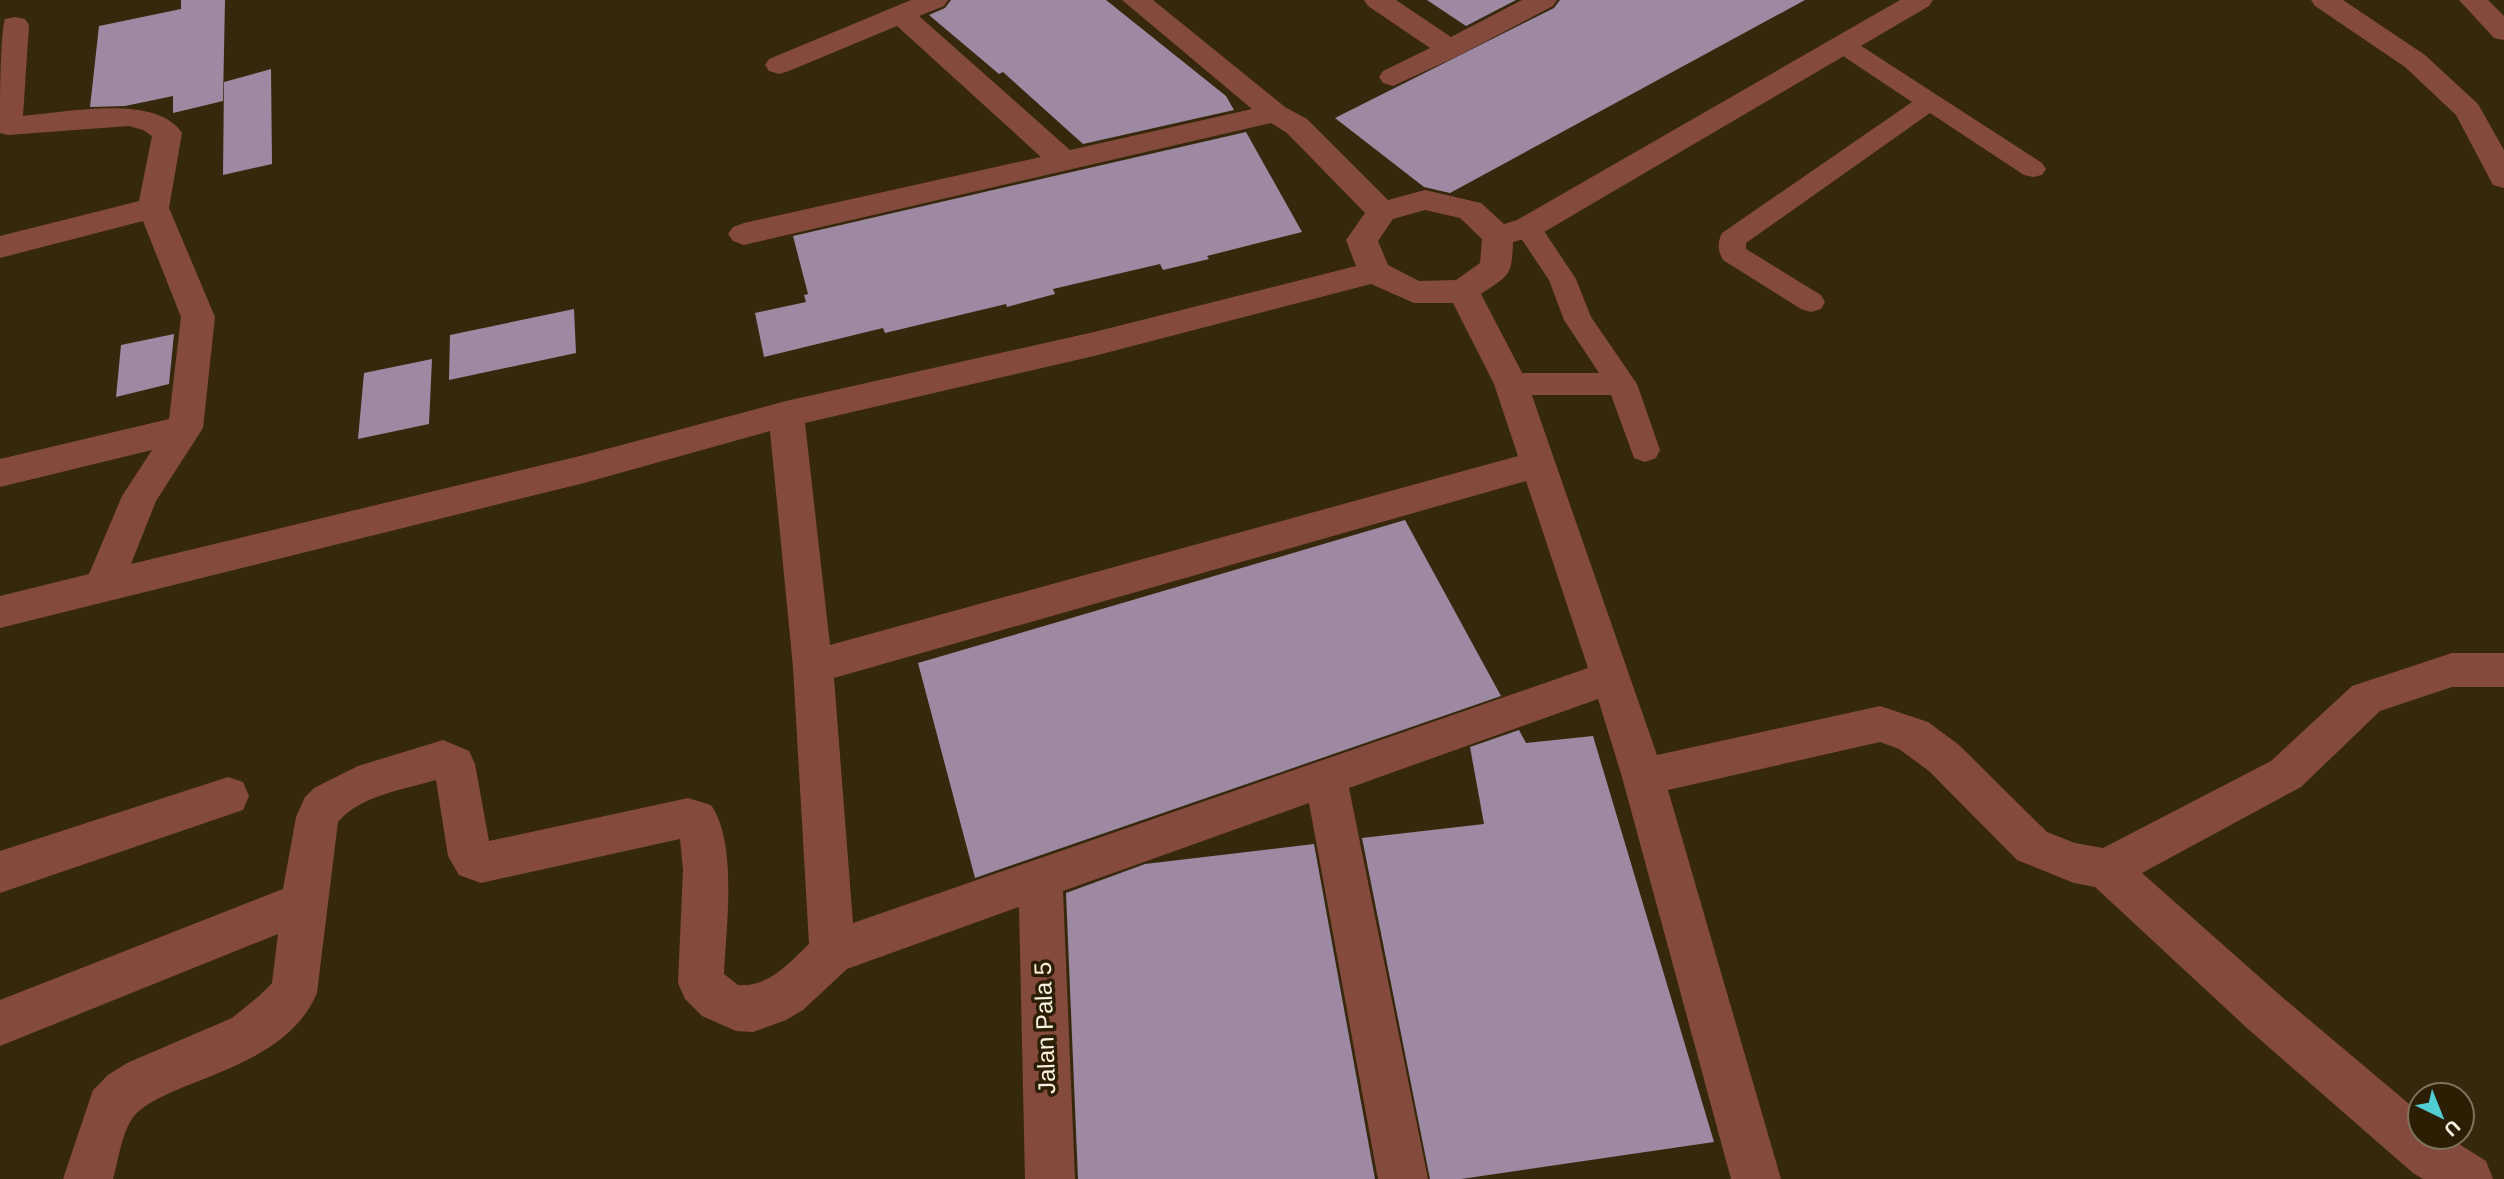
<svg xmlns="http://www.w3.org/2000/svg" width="2504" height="1179" viewBox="0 0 2504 1179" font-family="Arial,sans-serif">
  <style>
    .building { fill: #9e89a3 }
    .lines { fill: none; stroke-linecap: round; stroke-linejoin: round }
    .lane { fill: #844a3d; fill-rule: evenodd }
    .street { fill: #844a3d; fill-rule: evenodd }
    .labels { text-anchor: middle; stroke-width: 7; stroke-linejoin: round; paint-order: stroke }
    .near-street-label { font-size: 24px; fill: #faf2e2; stroke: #2b1e03 }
  </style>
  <rect width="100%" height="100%" fill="#35280c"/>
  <path class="building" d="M181 0H225L223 101 173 113V96L125 106 90 107 99 26 181 9Z
    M951 0H1106L1226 96 1234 110 1083 144 1003 72 999 74 929 15 945 8Z
    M1427 0H1516L1466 26Z
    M1560 0H1805L1450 193 1424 187 1335 118 1554 8Z
    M271 69 272 164 223 175 224 82Z
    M1246 132 1302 232 1207 256 1209 259 1163 270 1160 264 1053 289 1055 294 1007 307 1006 304 885 333 883 328 764 357 755 313 806 302 804 295 808 294 793 236Z
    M574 309 576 353 449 380 450 335Z
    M174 334 169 384 116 397 121 345Z
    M432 359 429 424 358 439 364 373Z
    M1405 520 1501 696 975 878 918 663Z
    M1519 730 1526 743 1593 736 1714 1142 1461 1179H1430L1362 838 1484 824 1470 747Z
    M1314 844 1375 1179H1078L1066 893 1145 864Z"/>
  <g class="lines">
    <path class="lane" d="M1843 38 1852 40 2042 163 2046 169 2042 175 2033 177 2024 175 1930 113 1746 243V249L1821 295 1825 302 1821 309 1811 312 1801 309 1723 260C1718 251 1717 243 1722 233L1912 102 1834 50 1831 45 1834 40Z
      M1528 219 1538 222 1576 279 1591 317 1637 384 1660 450 1656 458 1645 462 1634 458 1611 395H1511L1500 392 1496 384 1500 376 1511 373H1599L1564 320 1549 280 1514 228 1518 222Z"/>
    <path class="street" d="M911 0H948L944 6 919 16 1070 150 1252 109 1122 0H1153L1285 107 1307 119 1388 200 1425 190 1481 203 1504 224 1517 220 1900 0H1933L1929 6 1539 235 1513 242C1512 277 1509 275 1481 294L1528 384 1657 755 1880 706 1928 722 1959 745 2047 832 2075 843 2103 848 2271 761 2352 686 2452 653H2504V687H2452L2380 711 2301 787 2142 873 2282 997 2420 1113V1137H2448L2486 1161 2493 1179H2423L2413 1173 2248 1029 2095 887 2074 883 2017 860 1929 771 1899 749 1880 742 1668 790 1781 1179H1731L1622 777 1598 699 1349 788 1428 1179H1378L1309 803 1063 891 1075 1179H1025L1019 907 847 969 803 1010 786 1020 753 1032 736 1031 702 1016 685 999 678 983 683 870 680 839 481 883 459 875 448 856 436 780C403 790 361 795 338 822L317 993C293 1050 227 1069 174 1091 159 1098 138 1107 130 1122 121 1138 118 1161 113 1179H63L93 1090 108 1075 127 1063 232 1018 259 996 272 983 278 934 0 1046V1000L283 889 296 817 305 797 314 788 358 766 443 740 469 751 475 764 489 841 688 798 711 805C738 844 726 927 724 974L738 985C769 987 788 964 809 944L793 667 770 431 584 483 0 628V596L89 574 122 496 152 450 0 487V459L169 419 181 317 143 221 0 258V236L139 201 152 136 143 130 129 126 8 135 0 133C0 111 0 34 5 19L15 17 25 19 29 25 23 116C64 113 156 93 182 133L169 208 215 317 203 428 156 501 131 564 584 455 786 401 1094 332 1356 266 1346 240 1365 213 1287 133 1271 123 744 245 733 241 728 234 733 227 744 223 1041 157 897 26 789 71 779 74 769 71 765 65 769 59ZM1425 210 1460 218 1482 239 1480 263 1456 280 1419 281 1388 265 1378 241 1393 219ZM1371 284 1414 303H1453L1494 384 1518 456 830 645 805 423 1094 356ZM1526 481 1588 668 853 923 834 678Z
      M1364 0H1396L1451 37 1522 0H1557L1553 6 1460 55 1393 86 1383 83 1379 77 1383 71 1430 48 1368 6Z
      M2311 0H2343L2425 55 2478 104 2504 150V188L2493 185 2456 115 2405 67 2315 6Z
      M2459 0H2488L2504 16V40L2494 38Z
      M228 777 243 782 249 796 243 810 0 893V851Z"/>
  </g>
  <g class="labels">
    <g class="near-street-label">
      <text transform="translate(1045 1028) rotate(-92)" y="8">Jalan Pala 5</text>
    </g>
  </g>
  <g transform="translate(2441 1116) rotate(137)"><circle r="33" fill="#2b1e03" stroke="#7e735c" stroke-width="2"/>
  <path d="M0-5L12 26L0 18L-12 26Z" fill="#52ccd5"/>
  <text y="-10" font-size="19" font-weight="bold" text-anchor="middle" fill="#faf2e2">U</text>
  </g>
</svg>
